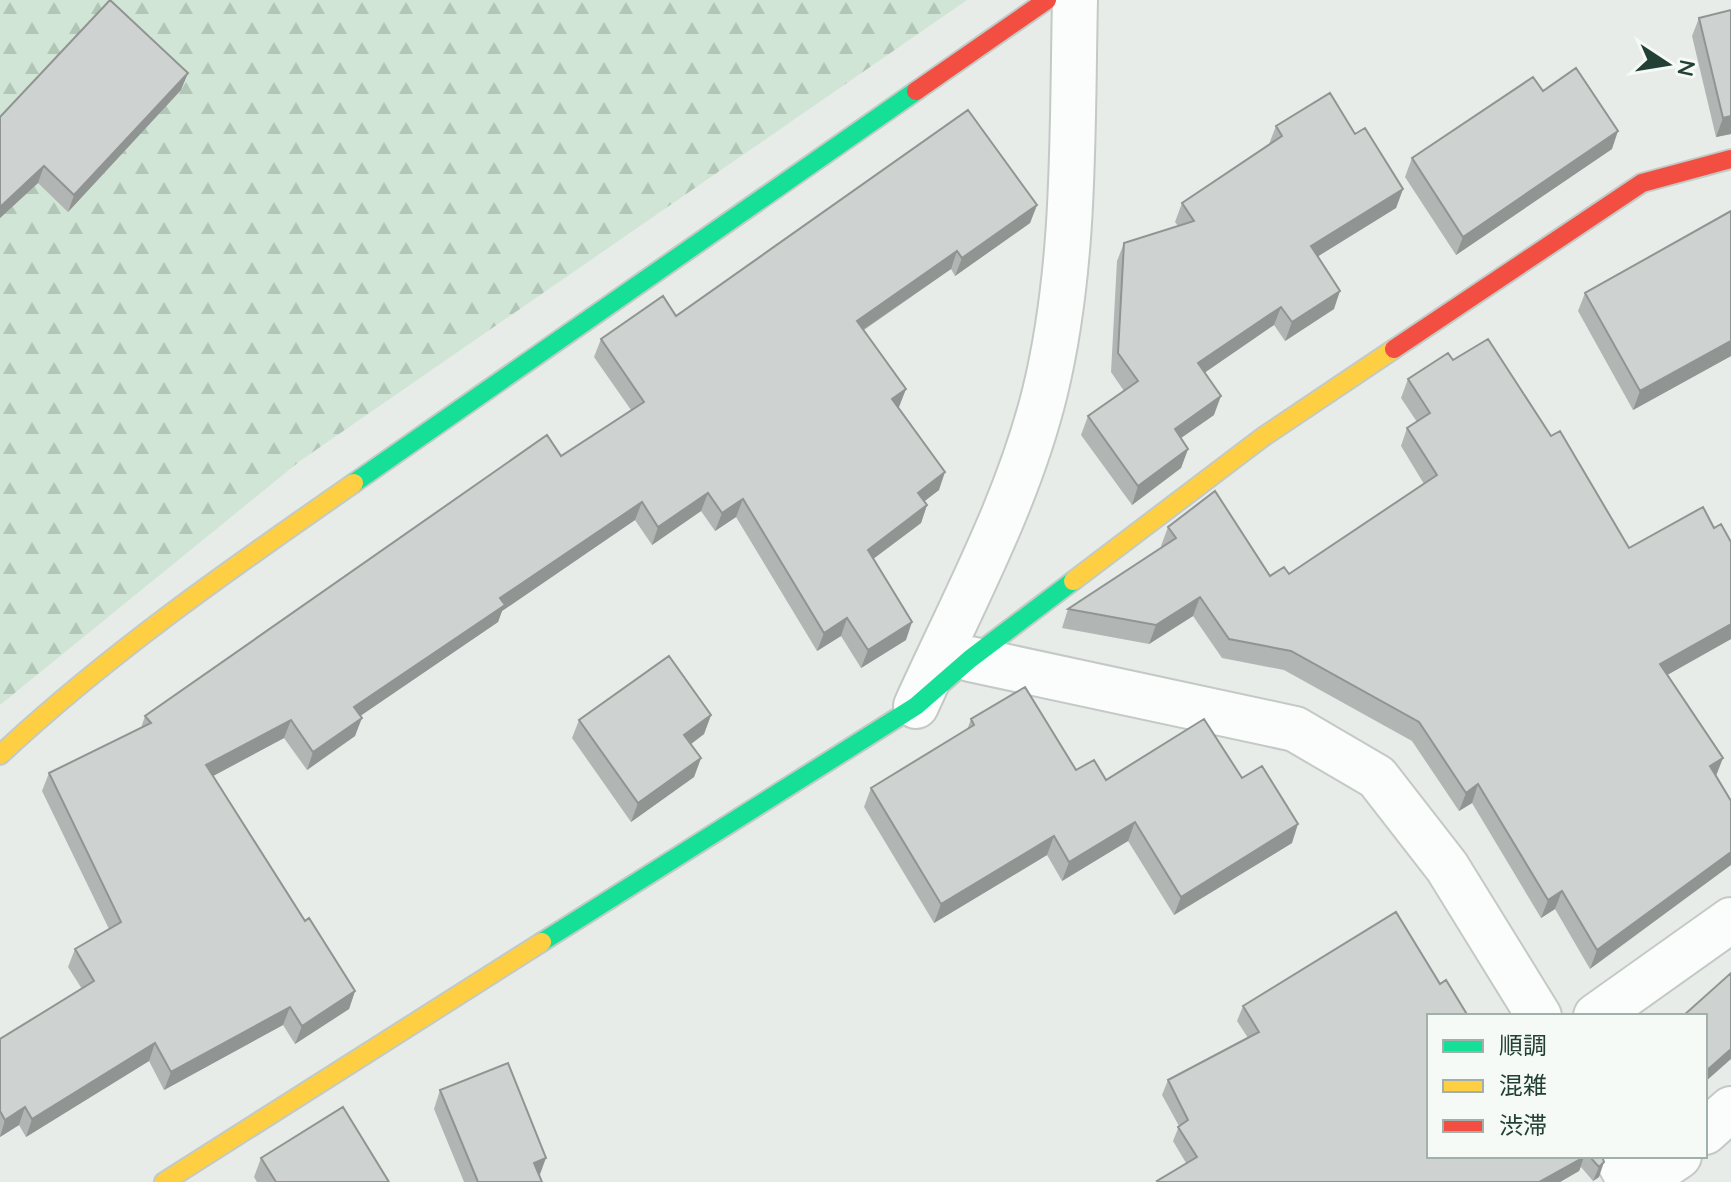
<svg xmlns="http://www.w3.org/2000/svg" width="1731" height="1182" viewBox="0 0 1731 1182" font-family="Quicksand,'Noto Sans JP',sans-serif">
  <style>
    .forest { fill: url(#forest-firs) }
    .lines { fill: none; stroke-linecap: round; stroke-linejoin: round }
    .street-casing { stroke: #c4c9c6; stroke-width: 48 }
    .fast-casing { stroke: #c2cac6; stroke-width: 22 }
    .slow-casing { stroke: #c2cac6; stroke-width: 22 }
    .jam-casing { stroke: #c2cac6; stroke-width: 22 }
    .street { stroke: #fbfcfc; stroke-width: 44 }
    .fast { stroke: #16e098; stroke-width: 18 }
    .slow { stroke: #ffcf43; stroke-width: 18 }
    .jam { stroke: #f24e42; stroke-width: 18 }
    .wall { fill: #b1b5b4 }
    .shaded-wall { fill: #909492 }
    .building { fill: #ced3d1; stroke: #909492; stroke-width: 2 }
  </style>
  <defs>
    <pattern id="forest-firs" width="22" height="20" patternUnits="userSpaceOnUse" patternTransform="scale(2)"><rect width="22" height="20" fill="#d0e5d5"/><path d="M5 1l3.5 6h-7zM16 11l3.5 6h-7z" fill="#b2c6b7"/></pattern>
  </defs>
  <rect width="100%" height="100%" fill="#e7ece9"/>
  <path class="forest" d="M0 0H967L300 461 0 705Z"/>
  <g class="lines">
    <g class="street-casing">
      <path id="street" d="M970 659 1295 729 1377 777 1447 867 1539 1016
        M916 706C962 604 1018 502 1045 392 1076 264 1072 131 1075 0
        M1596 1016 1731 920
        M1705 1132 1731 1109
        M1616 1156 1630 1182
        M1641 1182 1679 1156"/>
    </g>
    <g class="fast-casing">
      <path id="fast" d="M354 483 916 91
        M542 942 916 706 970 659 1073 581"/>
    </g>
    <g class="slow-casing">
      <path id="slow" d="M1073 581 1263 437 1394 349
        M0 755C109 653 232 568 354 483
        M164 1182 542 942"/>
    </g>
    <g class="jam-casing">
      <path id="jam" d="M916 91 1047 0
        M1394 349 1642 183 1731 159"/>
    </g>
    <use href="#street" class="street"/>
    <use href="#fast" class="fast"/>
    <use href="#slow" class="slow"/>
    <use href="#jam" class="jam"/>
  </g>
  <path class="wall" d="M1731 10V134L1716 137 1692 36 1699 18Z
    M181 90 68 212 38 183 0 218V117Z
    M1543 91 1612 149 1456 255 1405 177 1412 158Z
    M1276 126 1355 134 1403 189 1396 208 1318 256 1334 309 1285 341 1274 325 1204 373 1214 415 1181 438 1188 449 1181 468 1132 505 1081 435 1088 416 1124 391 1111 372 1117 261 1124 243 1178 226 1175 222 1182 203 1269 144Z
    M1037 205 1030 223 955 276 951 269 864 330 906 389 898 408 939 490 924 501 927 505 921 523 873 559 906 640 861 668 841 636 817 651 736 517 715 531 701 511 652 545 635 520 502 611 498 622 360 716 355 736 307 770 284 738 213 776 305 921 355 991 349 1009 295 1044 283 1025 164 1090 149 1061 26 1137 19 1125 0 1137V1039L82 989 68 967 75 949 109 929 42 791 49 773 141 728 145 716 561 456 631 410 594 357 601 339Z
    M1731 211V356L1633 410 1578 311 1585 293Z
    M1453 360 1551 436 1629 548 1714 528 1731 542V639L1667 675 1723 758 1590 969 1555 909 1541 918 1472 803 1459 811 1412 741 1284 670 1222 658 1193 616 1149 644 1062 628 1068 609 1162 548 1161 546 1168 527 1270 576 1289 574 1424 484 1401 446 1407 428 1417 422 1401 398 1408 379Z
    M711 715 704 734 691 744 701 758 694 777 631 822 572 738 579 720Z
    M971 719 1076 770 1106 780 1242 778 1292 843 1174 915 1128 841 1062 881 1047 855 934 923 864 807 871 788 967 730Z
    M1243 1006 1429 1156H1602L1599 1177 1593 1181 1581 1167 1579 1171 1560 1182H1157L1186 1163 1173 1141 1179 1126 1162 1095 1168 1080 1248 1038 1237 1021Z
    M440 1090 539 1176 542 1182H464L434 1109Z
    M261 1158 389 1182H257L254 1177Z"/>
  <path class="shaded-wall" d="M188 73 181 90 68 212 74 195Z
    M1731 116V134L1716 137 1723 118Z
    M1618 131 1612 149 1456 255 1463 237Z
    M44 166 38 183 0 218V207Z
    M1403 189 1396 208 1304 265 1311 246Z
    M1037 205 1030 223 955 276 962 258Z
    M957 251 951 269 851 338 857 321Z
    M1340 291 1334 309 1285 341 1292 322Z
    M1281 307 1274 325 1191 382 1198 363Z
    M1731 341V356L1633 410 1640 391Z
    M906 389 899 407 885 417 892 399Z
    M1221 396 1214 415 1168 447 1175 429Z
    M1188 449 1181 468 1132 505 1138 486Z
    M945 472 939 490 912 511 918 493Z
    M708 493 701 511 652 545 658 527Z
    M743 499 736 517 715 531 722 513Z
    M642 502 635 520 502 611 498 622 347 725 354 707 500 598Z
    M927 505 921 523 861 568 868 550Z
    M1200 597 1193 616 1149 644 1156 625Z
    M847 618 841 636 817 651 824 633Z
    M912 622 906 640 861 668 868 650Z
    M1731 624V639L1653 683 1660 664Z
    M711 715 704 734 678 754 684 735Z
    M362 718 355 736 307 770 313 752Z
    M291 720 284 738 200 783 206 765Z
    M701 758 694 777 631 822 638 803Z
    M1723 758 1716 776 1710 766Z
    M1478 784 1472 803 1459 811 1466 793Z
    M1135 822 1128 841 1062 881 1069 862Z
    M1298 824 1292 843 1174 915 1181 897Z
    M1054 836 1047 855 934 923 941 904Z
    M1731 852V865L1590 969 1597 950Z
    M1562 891 1555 909 1541 918 1548 900Z
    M355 991 349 1009 295 1044 302 1026Z
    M290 1007 283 1025 164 1090 171 1072Z
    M155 1043 149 1061 26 1137 32 1119Z
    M1731 1049V1059L1705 1082V1072Z
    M25 1107 19 1125 0 1137 5 1120Z
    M1584 1157 1579 1171 1560 1182H1539Z
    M546 1158 539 1177 534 1163Z
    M1604 1162 1599 1177 1593 1181 1599 1167Z"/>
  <path class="building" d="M110 0 188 73 74 195 44 166 0 207V117Z
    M1731 10V116L1723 118 1699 18Z
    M1576 68 1618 131 1463 237 1412 158 1533 77 1543 91Z
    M1330 93 1355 134 1365 128 1403 189 1311 246 1340 291 1292 322 1281 307 1198 363 1221 396 1175 429 1188 449 1138 486 1088 416 1138 381 1118 353 1124 243 1194 221 1182 203 1282 136 1276 126Z
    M968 110 1037 205 962 258 957 251 857 321 906 389 892 399 945 472 918 493 927 505 868 550 912 622 868 650 847 618 824 633 743 499 722 513 708 493 658 527 642 502 500 598 505 605 354 707 362 718 313 752 291 720 206 765 305 921 309 918 355 991 302 1026 290 1007 171 1072 155 1043 32 1119 25 1107 5 1120 0 1111V1039L94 981 75 949 121 922 49 773 151 723 145 716 547 435 561 456 644 402 601 339 663 296 676 316Z
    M1731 211V341L1640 391 1585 293Z
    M1488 339 1551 436 1560 431 1629 548 1703 507 1714 528 1721 524 1731 542V624L1660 664 1723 758 1710 766 1731 801V852L1597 950 1562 891 1548 900 1478 784 1466 793 1419 722 1291 651 1229 639 1200 597 1156 625 1068 609 1176 538 1168 527 1215 491 1270 576 1284 567 1289 574 1437 475 1407 428 1430 413 1408 379 1448 353 1453 360Z
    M669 656 711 715 684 735 701 758 638 803 579 720Z
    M1025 687 1076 770 1094 760 1106 780 1204 719 1242 778 1262 766 1298 824 1181 897 1135 822 1069 862 1054 836 941 904 871 788 974 725 971 719Z
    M1396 912 1440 984 1446 980 1468 1016H1429V1156L1584 1157 1539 1182H1158L1157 1181 1197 1157 1178 1127 1188 1120 1168 1080 1259 1032 1243 1006Z
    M1731 973V1049L1705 1072V1016H1683Z
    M508 1063 546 1158 534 1163 542 1182H478L440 1090Z
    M343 1107 389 1182H276L261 1158Z
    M1589 1156H1602L1604 1162 1599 1167Z"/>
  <rect x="1427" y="1014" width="280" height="144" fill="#f5faf7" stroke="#a1b0aa" stroke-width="2"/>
  <rect x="1443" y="1040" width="40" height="12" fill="#16e098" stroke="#a1b0aa" stroke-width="2"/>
  <text x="1499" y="1054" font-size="24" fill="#234037">順調</text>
  <rect x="1443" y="1080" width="40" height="12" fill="#ffcf43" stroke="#a1b0aa" stroke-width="2"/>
  <text x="1499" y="1094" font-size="24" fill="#234037">混雑</text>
  <rect x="1443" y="1120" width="40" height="12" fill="#f24e42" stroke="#a1b0aa" stroke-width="2"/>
  <text x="1499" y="1134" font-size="24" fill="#234037">渋滞</text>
  <g transform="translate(1667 64) rotate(102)" stroke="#f5faf7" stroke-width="6" paint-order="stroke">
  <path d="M0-6L14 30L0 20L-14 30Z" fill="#234037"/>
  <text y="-12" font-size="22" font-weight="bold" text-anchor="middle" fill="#234037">N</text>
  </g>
</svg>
